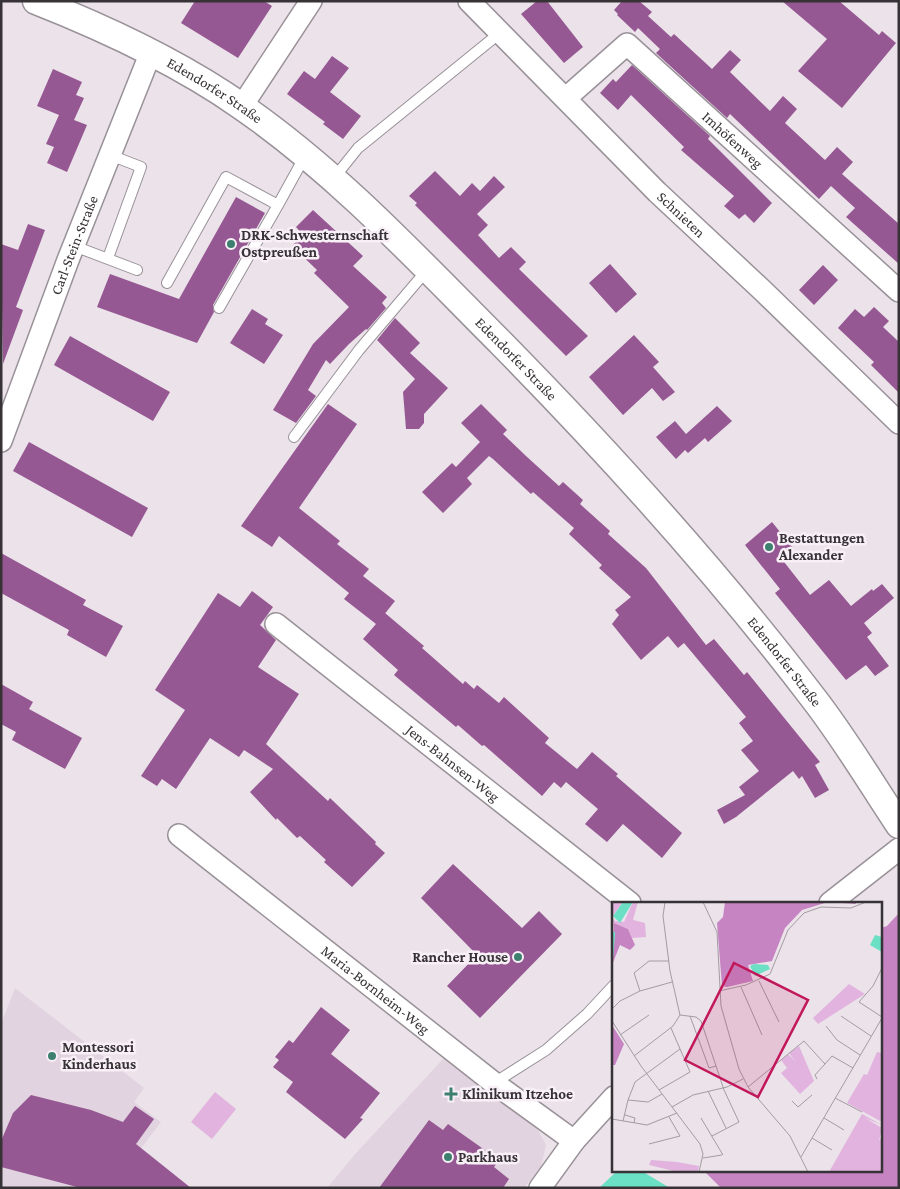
<svg xmlns="http://www.w3.org/2000/svg" width="900" height="1189" viewBox="0 0 900 1189" font-family="'Crimson Pro',serif">
  <style>
    .built { fill: #e1d3e0 }
    .green { fill: #e1b3de }
    .forest { fill: #c685c2 }
    .water { fill: #6ce0c4 }
    .building { fill: #965893 }
    .lines { fill: none; stroke-linecap: round; stroke-linejoin: round }
    .service-casing { stroke: #999198; stroke-width: 12 }
    .minor-casing { stroke: #999198; stroke-width: 24 }
    .tertiary-casing { stroke: #999198; stroke-width: 29 }
    .service { stroke: #fff; stroke-width: 10 }
    .minor { stroke: #fff; stroke-width: 21 }
    .tertiary { stroke: #fff; stroke-width: 26 }
    .poi-dot { fill: #3e8070; stroke: #f8eff7; stroke-width: 2 }
    .labels { text-anchor: middle; stroke-width: 5; stroke-linejoin: round; paint-order: stroke }
    .street-label { font-size: 15px; fill: #363235; stroke: #f8eff7 }
    .poi-label { font-size: 15px; font-weight: bold; fill: #363235; stroke: #f8eff7; text-anchor: start }
    .inset-river { fill: none; stroke: #6ce0c4; stroke-width: 2.5 }
    .inset-road { fill: none; stroke: #a39ca2; stroke-width: 1 }
    .view { fill: #c2185b; fill-opacity: 0.15; stroke: #c2185b; stroke-width: 2.5 }
    .inset-edge { fill: none; stroke: #363235; stroke-width: 2.5 }
  </style>
  <rect width="100%" height="100%" fill="#ebe2ea"/>
  <path class="built" d="M15 988 144 1088 134 1102 161 1122 111 1188H1V1024Z
    M444 1058 538 1130 546 1145 541 1166 524 1188H327L357 1152Z"/>
  <path class="green" d="M215 1092 236 1109 212 1139 191 1122Z"/>
  <path class="forest" d="M899 913V1188H721L703 1170H881V928L887 926Z"/>
  <path class="water" d="M618 1170H640L670 1188H599Z"/>
  <path class="building" d="M195 1H264L272 6 238 58 181 23Z
    M537 1H547L583 47 564 63 521 14Z
    M622 1H639L652 12 648 16 671 37 674 34 712 69 730 50 741 60 730 72 770 111 783 96 797 109 785 123 825 160 837 147 853 162 842 174 899 224V264L846 217 855 208 831 186 819 199 730 114 727 118 656 53 660 49 638 28 635 32 617 15 618 14 614 10Z
    M782 1H839L879 35 882 31 896 43 842 108 798 71 827 39Z
    M332 56 349 68 330 92 361 116 343 139 323 124 325 122 287 94 304 71 315 79Z
    M632 65 710 136 708 139 772 203 754 223 745 214 739 219 724 206 734 196 681 150 684 147 631 95 618 110 600 93 613 79 616 82Z
    M53 69 82 82 76 95 84 98 74 120 87 125 67 172 47 163 54 147 46 144 59 115 37 106Z
    M435 171 460 196 472 183 480 191 494 176 505 187 477 214 488 225 478 235 499 258 511 247 526 262 519 269 588 336 566 356 415 205 417 203 409 196Z
    M236 197 265 213 213 305 214 312 197 343 97 307 110 274 179 299Z
    M313 210 363 256 353 266 387 297 382 303 386 308 367 330 366 329 349 344 330 364 326 360 308 390 316 396 296 423 273 410 313 344 349 307 314 273 317 270 292 246 303 235 296 227Z
    M28 224 45 230 16 307 23 310 3 364 1 244 18 250Z
    M610 264 637 294 616 313 589 283Z
    M823 265 838 280 814 305 799 290Z
    M874 307 889 321 883 327 899 342V393L871 365 874 362 838 328 855 309 864 317Z
    M252 309 268 319 265 324 283 335 264 364 230 343Z
    M395 318 420 343 410 353 448 388 424 414V423L419 429H406L403 392 415 379 377 340Z
    M634 335 659 362 653 367 675 392 663 401 652 388 623 415 589 377Z
    M70 336 170 392 153 421 54 365Z
    M328 404 357 424 299 508 340 541 337 544 369 569 363 576 395 601 383 616 385 613 424 646 422 648 463 684 465 681 474 689 477 685 499 703 504 697 549 738 545 743 577 769 592 752 618 774 616 776 682 833 662 858 623 824 607 842 585 824 598 809 566 782 561 788 554 782 542 796 484 745 482 746 458 725 456 727 394 675 398 670 363 639 376 624 344 599 349 593 279 536 272 547 241 526Z
    M481 404 507 430 503 434 526 456 559 486 563 482 583 500 580 504 610 531 608 534 646 568 706 645 714 639 744 675 747 672 820 762 815 765 829 790 815 798 802 776 799 779 793 771 736 817 724 824 717 810 745 795 739 787 759 771 741 750 753 741 739 723 746 717 684 643 678 648 668 636 641 660 612 624 619 615 615 610 631 597 599 568 602 565 569 534 574 528 533 492 531 494 493 459 489 456 467 478 472 484 443 513 422 492 452 463 456 467 480 442 461 423Z
    M717 406 732 421 708 442 705 438 688 453 685 450 676 459 656 437 675 421 686 434Z
    M29 442 148 508 132 537 13 471Z
    M772 522 793 548 781 558 810 595 829 580 851 606 872 589 873 591 882 584 894 598 864 623 872 633 867 637 889 666 875 676 866 665 846 680 775 593 780 589 745 545Z
    M1 553 86 600 83 605 123 626 106 657 67 635 69 630 1 593Z
    M252 591 273 607 260 625 276 640 258 667 299 694 266 744 328 801 330 798 376 842 375 844 385 853 352 887 324 862 326 860 300 836 297 838 277 818 276 820 250 792 273 769 244 750 239 757 210 738 176 789 162 779 157 786 141 776 185 710 155 690 218 593 240 607Z
    M1 684 33 702 29 709 82 738 65 769 12 740 16 732 1 724Z
    M453 864 522 928 539 911 562 934 480 1018 447 986 477 955 421 898Z
    M321 1007 350 1030 331 1054 380 1093 360 1118 363 1119 345 1139 286 1092 293 1082 273 1067 279 1060 275 1057 289 1040 293 1043Z
    M31 1095 91 1110 123 1122 135 1106 154 1119 136 1144 191 1188H81L1 1167V1141L13 1113Z
    M429 1120 443 1130 448 1124 499 1160 494 1167 509 1179 503 1188H379Z"/>
  <g class="lines">
    <g class="service-casing">
      <path id="service" d="M334 178 358 148 501 32
        M74 246 137 270
        M108 258 141 167 110 155
        M167 283 226 177 278 205 305 156
        M219 308 278 205
        M294 437 359 350 427 270
        M494 1083 546 1050 587 1014 614 985"/>
    </g>
    <g class="minor-casing">
      <g id="minor">
        <path id="s1" d="M469 1 657 192 761 289 899 423"/>
        <path id="s2" d="M566 98 627 44 899 291"/>
        <path d="M242 106 311 1"/>
        <path id="s3" d="M1 441 68 260 151 52"/>
        <path id="s4" d="M276 624 630 903"/>
        <path id="s5" d="M179 835 494 1083 574 1141"/>
        <path d="M830 903 899 849"/>
        <path d="M540 1188 574 1141 614 1097"/>
      </g>
    </g>
    <g class="tertiary-casing">
      <g id="tertiary">
        <path id="s6" d="M36 1C107 29 178 62 241 106 338 173 418 260 501 343 612 456 718 573 814 699 845 739 871 783 899 825"/>
      </g>
    </g>
    <use href="#service" class="service"/>
    <use href="#minor" class="minor"/>
    <use href="#tertiary" class="tertiary"/>
  </g>
  <g class="poi-dot">
    <circle cx="231" cy="244" r="5"/>
    <circle cx="769" cy="547" r="5"/>
    <circle cx="518" cy="957" r="5"/>
    <circle cx="52" cy="1056" r="5"/>
    <path d="M448.5 1086.5h5v5h5v5h-5v5h-5v-5h-5v-5h5z"/>
    <circle cx="448" cy="1157" r="5"/>
  </g>
  <g class="labels">
    <g class="street-label">
      <text dy="5" stroke="none"><textPath href="#s6" startOffset="200">Edendorfer Straße</textPath></text>
      <text dy="5" stroke="none"><textPath href="#s2" startOffset="224">Imhöfenweg</textPath></text>
      <text dy="5" stroke="none"><textPath href="#s1" startOffset="301">Schnieten</textPath></text>
      <text dy="5" stroke="none"><textPath href="#s3" startOffset="209">Carl-Stein-Straße</textPath></text>
      <text dy="5" stroke="none"><textPath href="#s6" startOffset="605">Edendorfer Straße</textPath></text>
      <text dy="5" stroke="none"><textPath href="#s6" startOffset="1010">Edendorfer Straße</textPath></text>
      <text dy="5" stroke="none"><textPath href="#s4" startOffset="225">Jens-Bahnsen-Weg</textPath></text>
      <text dy="5" stroke="none"><textPath href="#s5" startOffset="250">Maria-Bornheim-Weg</textPath></text>
    </g>
    <g class="poi-label">
      <text x="241" y="240">DRK-Schwesternschaft<tspan x="241" dy="17">Ostpreußen</tspan></text>
      <text x="779" y="543">Bestattungen<tspan x="779" dy="17">Alexander</tspan></text>
      <text x="508" y="962" text-anchor="end">Rancher House</text>
      <text x="62" y="1052">Montessori<tspan x="62" dy="17">Kinderhaus</tspan></text>
      <text x="462" y="1099">Klinikum Itzehoe</text>
      <text x="458" y="1162">Parkhaus</text>
    </g>
  </g>
  <g transform="translate(612 902)">
    <rect width="270" height="270" fill="#ebe2ea"/>
    <path d="M0 0H11L0 15 3 19 12 20 21 0H26L21 18 33 21 34 35 20 36 16 27 2 21 0 37ZM237 82 253 92 206 122 201 116ZM187 144 202 179 188 192 169 171 175 166 169 158 176 152 183 159 177 151ZM265 150 270 151V220L235 201 252 172 255 173ZM250 212 270 223 253 216 270 226 267 239 270 235 269 270H217ZM39 258 65 260 87 264 86 270H66L37 263Z" fill="#e1b3de"/>
    <path d="M113 0H244V2L216 0 190 8 173 26 160 59 136 63 141 79 115 85 110 84 105 21 111 15ZM2 21 16 27 23 43 18 48 8 43 0 63ZM0 123 12 142 3 163H0Z" fill="#c685c2"/>
    <path d="M11 0H21L8 21 1 14ZM263 33 270 35V50L258 43ZM142 62 156 63 158 67 143 74 138 64Z" fill="#6ce0c4"/>
    <path class="inset-river" d="M0 55 2 30"/>
    <path class="inset-road" d="M91 0 105 30 109 104 127 167 136 185 178 234 196 270M270 66 261 84 247 100 270 115M147 79 167 120M129 85 150 133M28 89 22 71 37 59H57M107 89 134 83 158 72 176 28 192 11 209 5 239 6 254 0M0 107 8 99 28 89 60 80M68 113 84 115 89 119 112 188 127 220 100 234M78 114 97 166 104 164M229 114 259 134M0 119 29 164 88 242 91 252 87 270M214 124 225 138 248 153M8 133 37 113M22 154 61 124 68 113 58 69 51 14 53 0M205 177 203 173 213 162M136 185 192 139 213 162 220 154 241 166M47 188 78 170 59 126M96 189 114 226M223 196 250 210M16 198 23 180 68 147M180 199 186 205 200 193M60 205 81 193 115 185 131 177M13 213 23 216 22 221M89 216 111 253M212 216 232 228M0 217 35 223 65 211M11 219 16 198 36 200 50 192M200 236 220 248M37 242 68 234 57 215M189 255 270 116M91 256 110 253"/>
    <path class="view" d="M122 61 196 98 146 195 73 158Z"/>
    <rect width="270" height="270" class="inset-edge"/>
  </g>
  <rect width="900" height="1189" fill="none" stroke="#363235" stroke-width="5"/>
</svg>
